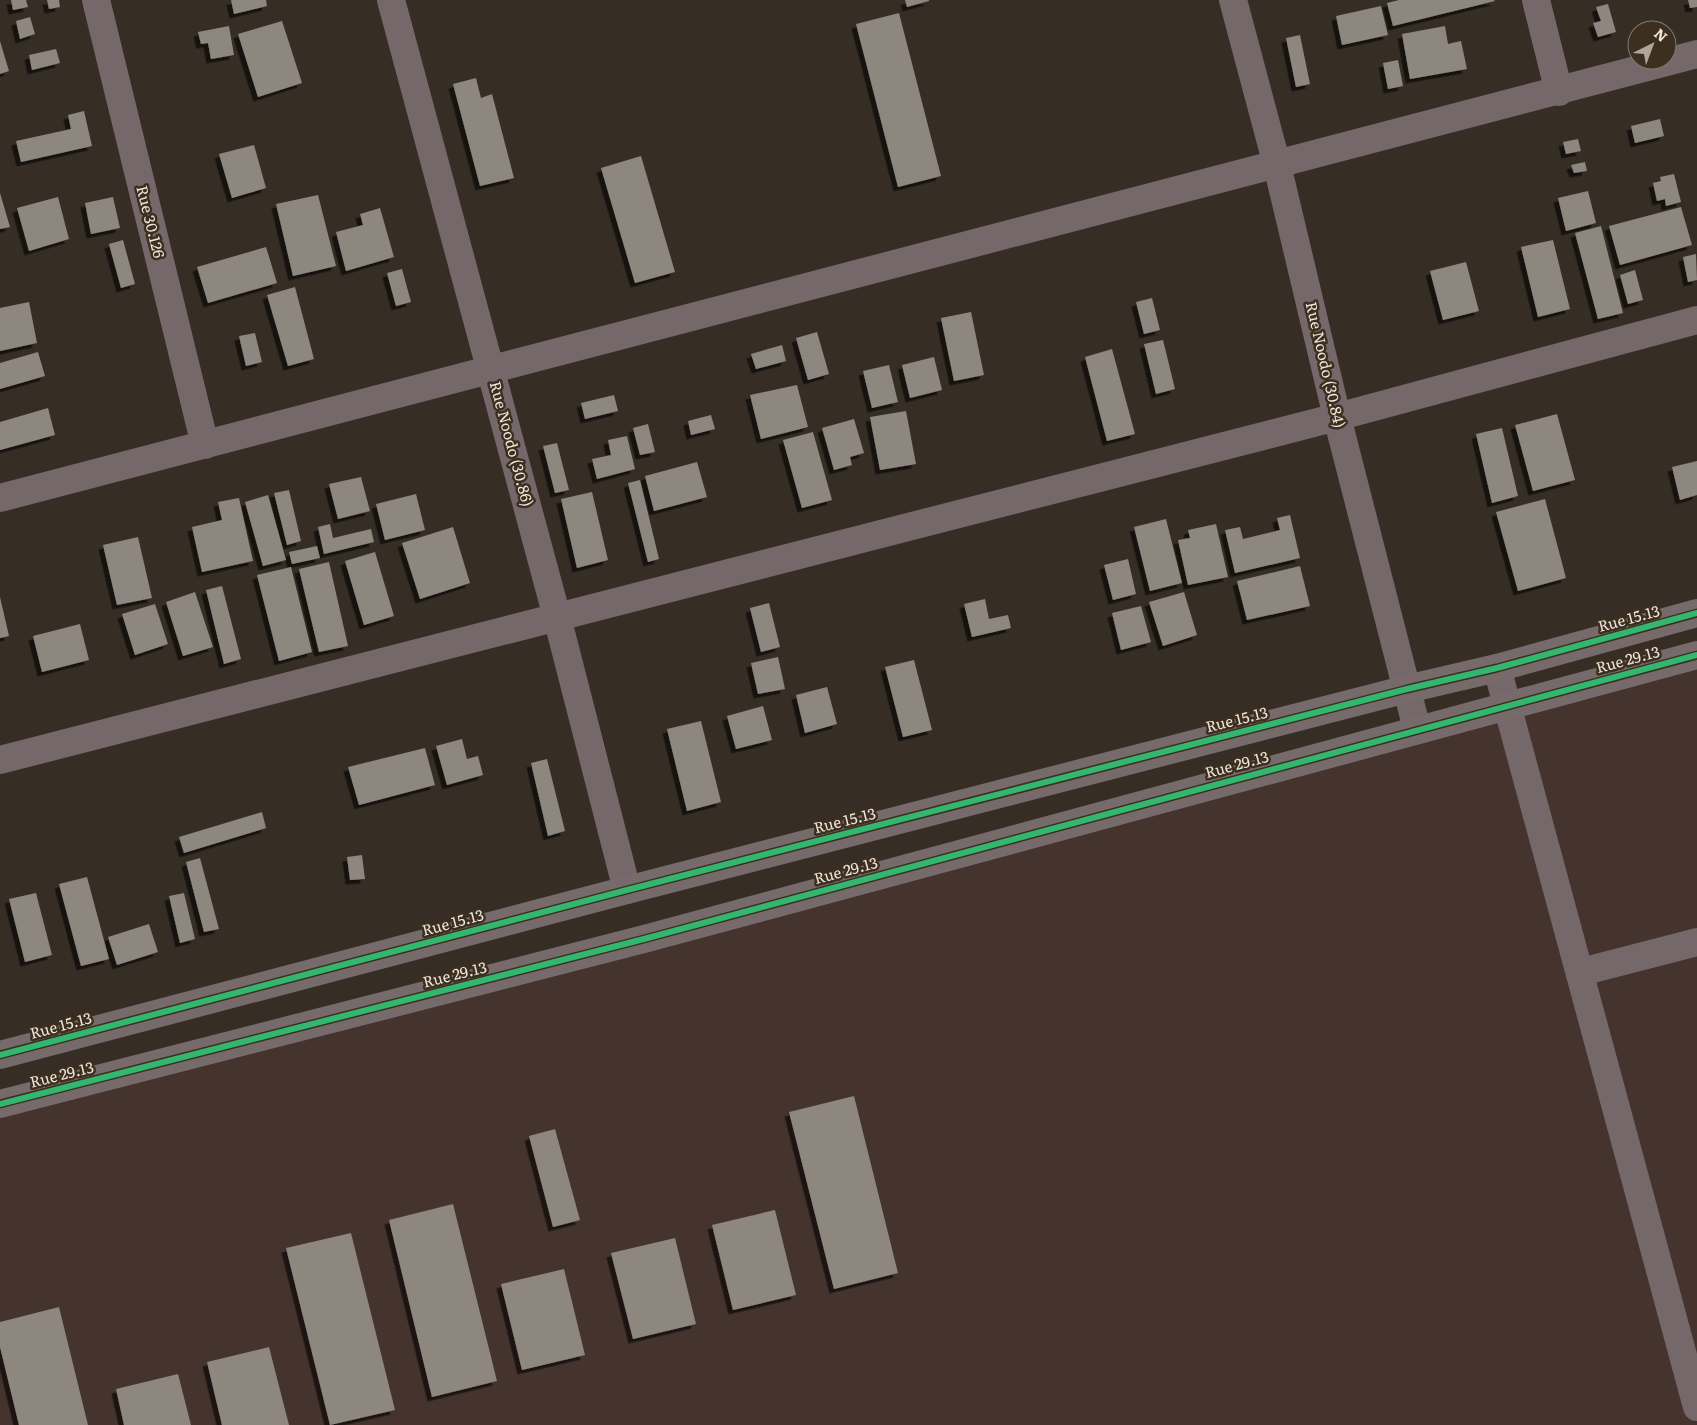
<svg xmlns="http://www.w3.org/2000/svg" width="1697" height="1425" viewBox="0 0 1697 1425" font-family="Literata,serif">
  <style>
    .commercial { fill: #45332d }
    .building { fill: #8d877f; filter: url(#shadow) }
    .lines { fill: none; stroke-linecap: round; stroke-linejoin: round }
    .minor { stroke: #74686a; stroke-width: 28 }
    .tertiary { stroke: #74686a; stroke-width: 28 }
    .secondary { stroke: #776a6b; stroke-width: 28 }
    .cycleway-casing { stroke: #3c2f1f; stroke-width: 9 }
    .cycleway { stroke: #33b770; stroke-width: 6 }
    .labels { text-anchor: middle; stroke-width: 5; stroke-linejoin: round; paint-order: stroke }
    .street-label { font-size: 15px; fill: #eee5db; stroke: #3c2f1f }
  </style>
  <defs>
    <filter id="shadow"><feDropShadow dx="-4.5" dy="4.5" stdDeviation="0" flood-color="#0009"/></filter>
  </defs>
  <rect width="100%" height="100%" fill="#362e25"/>
  <path class="commercial" d="M1697 657V1425H0V1103Z"/>
  <path class="building" d="M11 0H26L28 7 13 10Z
    M47 0H59L60 7 49 9Z
    M231 0H266L267 6 234 14Z
    M905 0H929V1L907 7Z
    M1399 0H1494L1495 1 1393 26 1387 3Z
    M1688 0H1697V7L1690 8Z
    M1608 4 1616 32 1598 37 1593 23 1601 21 1596 7Z
    M1381 6 1388 35 1342 45 1336 16Z
    M899 13 941 176 898 187 856 24Z
    M30 17 35 34 20 39 16 21Z
    M282 21 302 83 258 97 238 34Z
    M229 26 234 55 211 59 208 43 201 44 198 32Z
    M1445 26 1448 44 1461 41 1467 69 1410 79 1402 34Z
    M1300 35 1310 84 1296 87 1286 38Z
    M0 41 9 71 0 74Z
    M56 49 60 63 32 70 29 55Z
    M1398 60 1403 86 1388 89 1383 63Z
    M476 78 481 98 492 94 514 178 480 186 453 84Z
    M84 111 92 146 21 162 16 141 71 129 68 115Z
    M1660 119 1664 136 1635 143 1631 126Z
    M1578 139 1581 151 1566 154 1563 142Z
    M254 145 266 188 232 198 219 154Z
    M641 156 675 272 635 283 601 168Z
    M1585 162 1587 171 1574 173 1571 165Z
    M1674 174 1681 202 1666 206 1665 199 1657 201 1653 183 1661 181 1660 177Z
    M1588 191 1596 223 1566 231 1558 198Z
    M0 193 10 227 0 229Z
    M318 195 336 266 293 276 276 204Z
    M58 197 69 239 29 251 17 208Z
    M113 197 120 228 91 234 85 203Z
    M1681 207 1692 245 1620 265 1609 226Z
    M380 208 394 257 346 271 336 232 363 225 360 214Z
    M1601 226 1623 313 1598 319 1575 233Z
    M123 240 135 284 121 288 109 244Z
    M1553 240 1570 309 1538 317 1521 247Z
    M266 247 277 283 208 303 197 267Z
    M1696 254 1697 280 1688 282 1683 257Z
    M1466 262 1479 311 1443 320 1430 271Z
    M402 269 411 302 396 306 387 273Z
    M1635 270 1643 300 1628 304 1620 275Z
    M295 287 314 359 288 366 267 295Z
    M1152 298 1160 330 1144 334 1136 302Z
    M29 302 37 343 0 351V308Z
    M971 312 984 375 954 381 941 318Z
    M817 332 829 374 808 380 796 338Z
    M255 333 262 362 246 366 239 336Z
    M1163 340 1175 389 1156 394 1144 344Z
    M782 345 786 361 756 369 751 354Z
    M1112 349 1135 434 1107 441 1085 357Z
    M38 352 45 376 0 389V363Z
    M934 357 942 390 910 398 902 365Z
    M889 365 898 402 872 408 863 371Z
    M797 385 808 427 761 439 750 395Z
    M614 395 618 411 585 419 581 403Z
    M48 408 55 435 0 450V422Z
    M906 411 916 464 880 470 870 417Z
    M1557 414 1575 480 1533 491 1515 425Z
    M711 415 715 429 691 435 688 421Z
    M854 419 864 453 850 457 852 465 834 470 822 428Z
    M648 424 655 452 640 455 633 428Z
    M1502 428 1518 496 1492 503 1476 434Z
    M813 432 832 500 802 508 783 440Z
    M627 436 635 469 597 479 592 459 611 455 608 440Z
    M557 443 569 490 555 493 543 446Z
    M1697 461V495L1680 500 1672 467Z
    M697 462 707 497 654 511 645 476Z
    M361 477 370 511 338 519 329 484Z
    M640 480 659 559 648 562 628 483Z
    M289 490 301 541 287 545 274 493Z
    M592 492 608 560 577 568 561 499Z
    M416 494 425 530 385 540 376 504Z
    M268 495 286 560 263 566 245 502Z
    M239 498 253 561 202 572 192 527 222 520 218 502Z
    M1545 499 1566 578 1518 591 1496 512Z
    M1290 515 1300 558 1235 573 1225 530 1240 527 1243 539 1280 530 1277 518Z
    M1166 519 1182 583 1150 591 1134 527Z
    M330 524 333 538 371 529 374 542 324 554 318 527Z
    M1216 524 1228 577 1188 585 1178 540 1190 538 1188 530Z
    M453 527 470 583 420 599 402 543Z
    M138 537 152 598 117 605 103 545Z
    M317 546 320 558 292 564 289 552Z
    M375 552 394 616 364 625 345 561Z
    M1128 559 1136 594 1113 600 1104 565Z
    M329 562 348 646 319 652 299 569Z
    M1300 566 1310 606 1247 620 1237 581Z
    M291 567 312 652 279 661 257 575Z
    M222 586 241 659 224 664 206 590Z
    M195 592 213 647 183 656 166 602Z
    M1184 592 1197 635 1163 646 1149 602Z
    M0 597 9 636 0 638Z
    M985 599 989 619 1008 615 1011 628 972 637 964 604Z
    M769 603 780 647 761 652 750 608Z
    M155 604 168 644 135 655 122 614Z
    M1141 606 1151 642 1121 650 1112 613Z
    M80 624 89 660 42 672 33 636Z
    M778 657 785 689 758 694 751 663Z
    M914 660 932 730 903 737 885 667Z
    M827 687 837 724 805 733 796 695Z
    M763 706 772 740 736 749 727 716Z
    M701 721 721 802 687 811 667 729Z
    M462 739 467 759 478 756 483 775 447 785 436 746Z
    M425 748 435 785 359 805 348 767Z
    M547 759 565 831 548 836 531 763Z
    M262 812 266 828 184 853 179 837Z
    M362 855 365 879 350 880 347 857Z
    M200 858 219 929 204 932 186 862Z
    M87 877 109 959 81 966 59 884Z
    M36 893 52 955 25 962 9 899Z
    M184 893 195 939 180 943 169 896Z
    M149 924 158 952 117 965 108 937Z
    M854 1096 898 1273 834 1289 789 1112Z
    M555 1129 580 1220 553 1227 529 1136Z
    M453 1204 497 1381 432 1397 389 1220Z
    M775 1210 796 1295 733 1310 712 1225Z
    M351 1233 395 1410 330 1425 286 1248Z
    M675 1238 696 1324 633 1339 611 1253Z
    M564 1269 585 1355 522 1370 501 1284Z
    M59 1307 88 1425H19L0 1347V1322Z
    M269 1347 289 1425H222L207 1362Z
    M178 1374 191 1425H124L116 1389Z"/>
  <g class="lines">
    <path class="minor" d="M96 0 205 445
      M391 0 557 617 627 890
      M1233 0 1277 165 1337 417 1417 729
      M1536 0 1559 92
      M0 498 1697 54
      M0 760 1337 417 1697 320
      M1581 972 1697 942"/>
    <path class="tertiary" d="M1497 668 1697 1407"/>
    <path class="secondary" d="M0 1055 627 890 1407 689 1497 668 1697 613
      M0 1104 644 939 1697 655"/>
    <g class="cycleway-casing">
      <path id="cycleway" d="M0 1055 627 890 1407 689 1497 668 1697 613
        M0 1104 644 939 1697 655"/>
    </g>
    <use href="#cycleway" class="cycleway"/>
  </g>
  <g class="labels">
    <g class="street-label">
      <text transform="translate(150 222) rotate(76)" y="5">Rue 30.126</text>
      <text transform="translate(1325 365) rotate(77)" y="5">Rue Noodo (30.84)</text>
      <text transform="translate(511 444) rotate(75)" y="5">Rue Noodo (30.86)</text>
      <text transform="translate(1629 619) rotate(-15)" y="5">Rue 15.13</text>
      <text transform="translate(1628 660) rotate(-15)" y="5">Rue 29.13</text>
      <text transform="translate(1237 720) rotate(-14)" y="5">Rue 15.13</text>
      <text transform="translate(1237 765) rotate(-15)" y="5">Rue 29.13</text>
      <text transform="translate(845 821) rotate(-14)" y="5">Rue 15.13</text>
      <text transform="translate(846 871) rotate(-15)" y="5">Rue 29.13</text>
      <text transform="translate(453 923) rotate(-15)" y="5">Rue 15.13</text>
      <text transform="translate(455 975) rotate(-14)" y="5">Rue 29.13</text>
      <text transform="translate(61 1026) rotate(-15)" y="5">Rue 15.13</text>
      <text transform="translate(62 1075) rotate(-14)" y="5">Rue 29.13</text>
    </g>
  </g>
  <g transform="translate(1652 45) rotate(42)"><circle r="24" fill="#3c2f1f" stroke="#83786a"/>
  <path d="M0-4L9 19L0 12L-9 19Z" fill="#aea59b"/>
  <text y="-8" font-size="14" font-weight="bold" text-anchor="middle" fill="#eee5db">N</text>
  </g>
</svg>
